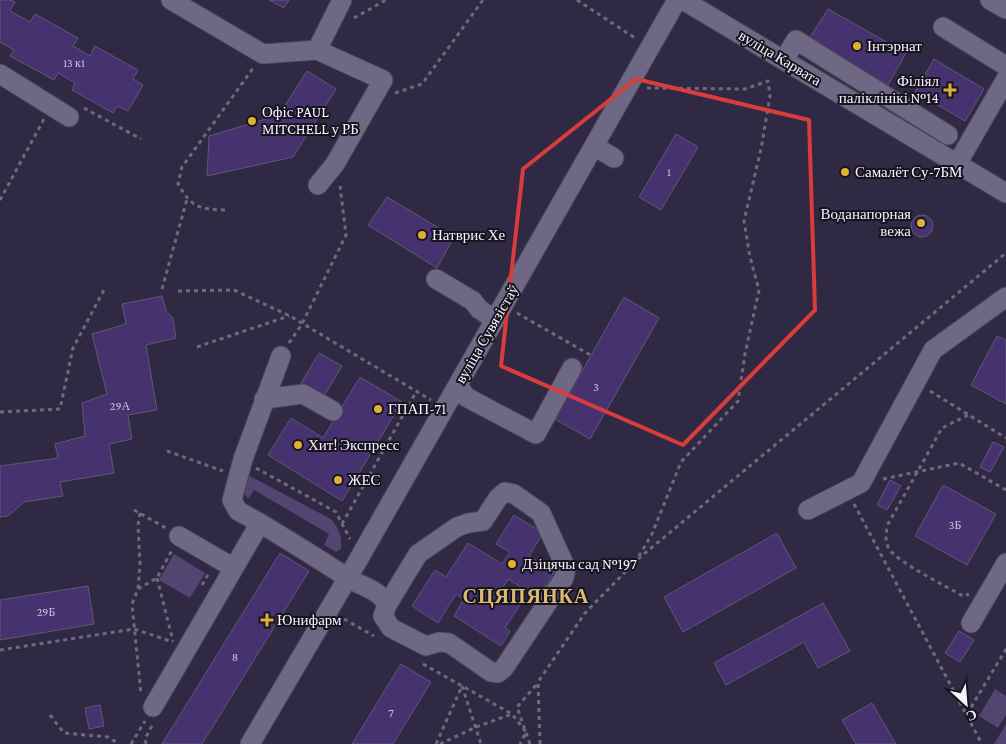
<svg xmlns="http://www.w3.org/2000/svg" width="1006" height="744" viewBox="0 0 1006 744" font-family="'Crimson Pro',serif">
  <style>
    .green { fill: #524572 }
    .building { fill: #46326f; stroke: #5f5875 }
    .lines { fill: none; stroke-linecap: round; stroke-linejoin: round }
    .minor-casing { stroke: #494358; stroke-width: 21 }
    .path { stroke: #6e697e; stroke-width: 3; stroke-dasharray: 4 4; stroke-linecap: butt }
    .minor { stroke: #6f6885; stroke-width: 19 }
    .marked { fill: none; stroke: #d93c3d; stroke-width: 4; stroke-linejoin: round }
    .poi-dot { fill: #e0b034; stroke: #171420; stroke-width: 2 }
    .labels { text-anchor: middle; stroke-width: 4; stroke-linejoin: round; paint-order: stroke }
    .number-label { font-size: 12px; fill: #c9c3da }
    .poi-label { font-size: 15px; fill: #f5f3fd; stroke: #171420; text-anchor: start }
    .street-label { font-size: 15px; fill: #f5f3fd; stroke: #171420 }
    .district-label { font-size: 20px; font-weight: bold; letter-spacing: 1px; fill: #dcbb71; stroke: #171420 }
  </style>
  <rect width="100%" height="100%" fill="#302943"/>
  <path class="green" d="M248 475 331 519C339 529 342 535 341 549L336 552 324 545 329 534 254 490 248 499 244 493Z
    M174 554 205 573 190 598 159 580Z
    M995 689 1006 696V715L998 728 979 716Z
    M1006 724V744H994Z"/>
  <path class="building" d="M0 0H11L15 2 10 11 30 22 35 14 78 38 73 46 90 56 95 46 138 70 133 79 143 85 128 111 117 106 113 113 72 90 75 83 58 73 54 80 10 56 14 50 0 42Z
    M269 0H289L284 8Z
    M828 9 906 53 888 85 809 39Z
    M934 59 984 89 965 121 915 92Z
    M307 71 336 89 293 157 207 176 209 136 279 115Z
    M676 134 698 147 661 210 639 197Z
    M387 197 454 237 437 268 368 225Z
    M911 226a11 11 0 1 1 22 0a11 11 0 1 1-22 0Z
    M162 296 166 311 173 318 176 338 146 345 157 410 128 415 132 439 109 444 114 473 60 482 63 496 24 502 8 516 0 517V466L58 458 55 444 85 436 82 403 107 394 92 334 126 324 122 304Z
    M624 297 659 318 590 439 555 419Z
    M997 336 1006 340V404L971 385Z
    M319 353 342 366 323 398 300 385Z
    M360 377 402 402 342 501 268 455 291 418 323 438Z
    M993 442 1004 447 990 472 980 467Z
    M890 480 901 486 887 510 877 505Z
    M943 485 996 514 967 565 915 536Z
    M514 515 543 533 529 556 554 572 538 598 508 579 503 588 523 600 505 628 510 631 501 646 454 616 464 599 456 594 438 623 412 606 435 570 446 577 468 543 502 564 510 552 496 544Z
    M777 533 796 568 683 632 664 597Z
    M280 553 309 571 202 744H162Z
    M88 586 94 624 0 640V600Z
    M823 603 850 651 818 668 804 642 726 685 714 663Z
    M959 631 974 640 960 662 945 653Z
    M401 664 431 682 393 744H352Z
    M872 703 896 744H856L842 720Z
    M100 705 104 726 89 729 85 708Z"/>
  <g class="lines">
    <g class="minor-casing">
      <path id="minor" d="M171 0 263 54 317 50 383 80 335 164 318 185
        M683 0 1006 193
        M990 0 1006 9
        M943 27 1006 66
        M317 50 342 0
        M784 60 796 40 948 135
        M0 74 69 117
        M594 146 614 158
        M957 164 1006 79
        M436 279 473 301 479 309 495 320
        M458 385 466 397 536 434 572 368
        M264 399 303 394 333 411
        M808 510 861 483 933 350 1006 297
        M260 523 238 511 232 500 243 459 281 356
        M179 536 234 568
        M971 623 1006 563
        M153 707 260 523C289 541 318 558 346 577 359 586 380 589 387 605L383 616 391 628 426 646 439 642 449 643 491 672 498 673 504 668 564 578 566 568 541 513 514 494 505 492 498 498 483 521 468 523 457 527 418 554 387 605
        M250 744 357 562 677 0"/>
    </g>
    <path class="path" d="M577 0 635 38 636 36
      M354 18 386 0
      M395 93 422 84 483 0
      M84 108 141 139
      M0 200 44 119
      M225 210C199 209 192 208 178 184L182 167 254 67
      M162 289 187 199
      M178 291 234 290 290 316 431 400
      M517 313 592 356
      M289 343 302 324 346 235 340 186
      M197 347 289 316
      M930 391 1006 438
      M0 412 60 409 73 348 104 290
      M968 415 942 428 888 524C886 533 884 542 890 550 898 562 947 587 963 596L969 594
      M167 451 223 471
      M256 468 336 512 350 539
      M883 479 959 463 1006 490
      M854 504 982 744
      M134 510 166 528
      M140 513 138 525 140 564 138 589 132 604 141 694
      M342 524 416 392
      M638 559 1006 253
      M157 578 173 641
      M202 585 209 573
      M138 589 157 578 172 550
      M344 619 374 636
      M0 650 134 629 173 642
      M423 664 512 714 526 732 520 744
      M462 686 481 744
      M967 714 1006 649
      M50 715 64 733 108 737 119 744
      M131 744 145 721
      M146 744 145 739 153 724
      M436 744 462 686
      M440 744 476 727 512 714
      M530 744 517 707 538 683
      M540 744 538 682 585 613 636 561 652 534 681 462 738 401 745 354 759 290 750 257 744 221 761 149 770 96 768 81 745 89 647 88"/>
    <use href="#minor" class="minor"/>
  </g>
  <path class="marked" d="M636 79 809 120 815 310 683 445 501 366 523 169Z"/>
  <g class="poi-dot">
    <circle cx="857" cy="46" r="5"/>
    <path d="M947.5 82.5h5v5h5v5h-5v5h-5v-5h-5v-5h5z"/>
    <circle cx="252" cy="121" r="5"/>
    <circle cx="845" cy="172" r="5"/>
    <circle cx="921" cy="223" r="5"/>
    <circle cx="422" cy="235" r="5"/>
    <circle cx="378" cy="409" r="5"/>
    <circle cx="298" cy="445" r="5"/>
    <circle cx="338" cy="480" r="5"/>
    <circle cx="512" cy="564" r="5"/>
    <path d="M264.5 612.5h5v5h5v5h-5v5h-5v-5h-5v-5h5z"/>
  </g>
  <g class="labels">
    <g class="number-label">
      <text x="74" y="67">13 к1</text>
      <text x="669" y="176">1</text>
      <text x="596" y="391">3</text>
      <text x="120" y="410">29А</text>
      <text x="955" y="529">3Б</text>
      <text x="46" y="616">29Б</text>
      <text x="235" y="661">8</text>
      <text x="391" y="717">7</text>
    </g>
    <g class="poi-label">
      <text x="867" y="51">Інтэрнат</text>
      <text x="939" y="86" text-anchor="end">Філіял<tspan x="939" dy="17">паліклінікі №14</tspan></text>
      <text x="262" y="117">Офіс PAUL<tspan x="262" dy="17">MITCHELL у РБ</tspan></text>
      <text x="855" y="177">Самалёт Су-7БМ</text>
      <text x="911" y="219" text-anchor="end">Воданапорная<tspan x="911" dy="17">вежа</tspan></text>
      <text x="432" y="240">Натврис Хе</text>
      <text x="388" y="414">ГПАП-71</text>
      <text x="308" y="450">Хит! Экспресс</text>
      <text x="348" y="485">ЖЕС</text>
      <text x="522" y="569">Дзіцячы сад №197</text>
      <text x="277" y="625">Юнифарм</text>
    </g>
    <g class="street-label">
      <text transform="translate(780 58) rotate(31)" y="5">вуліца Карвата</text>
      <text transform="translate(487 334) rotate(-60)" y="5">вуліца Сувязістаў</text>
    </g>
    <g class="district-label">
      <text x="526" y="603">СЦЯПЯНКА</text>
    </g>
  </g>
  <g transform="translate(966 704) rotate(154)" stroke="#171420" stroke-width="4" paint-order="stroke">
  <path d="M0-4L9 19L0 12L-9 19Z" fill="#f5f3fd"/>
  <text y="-8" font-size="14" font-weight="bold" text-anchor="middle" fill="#f5f3fd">С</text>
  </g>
</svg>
